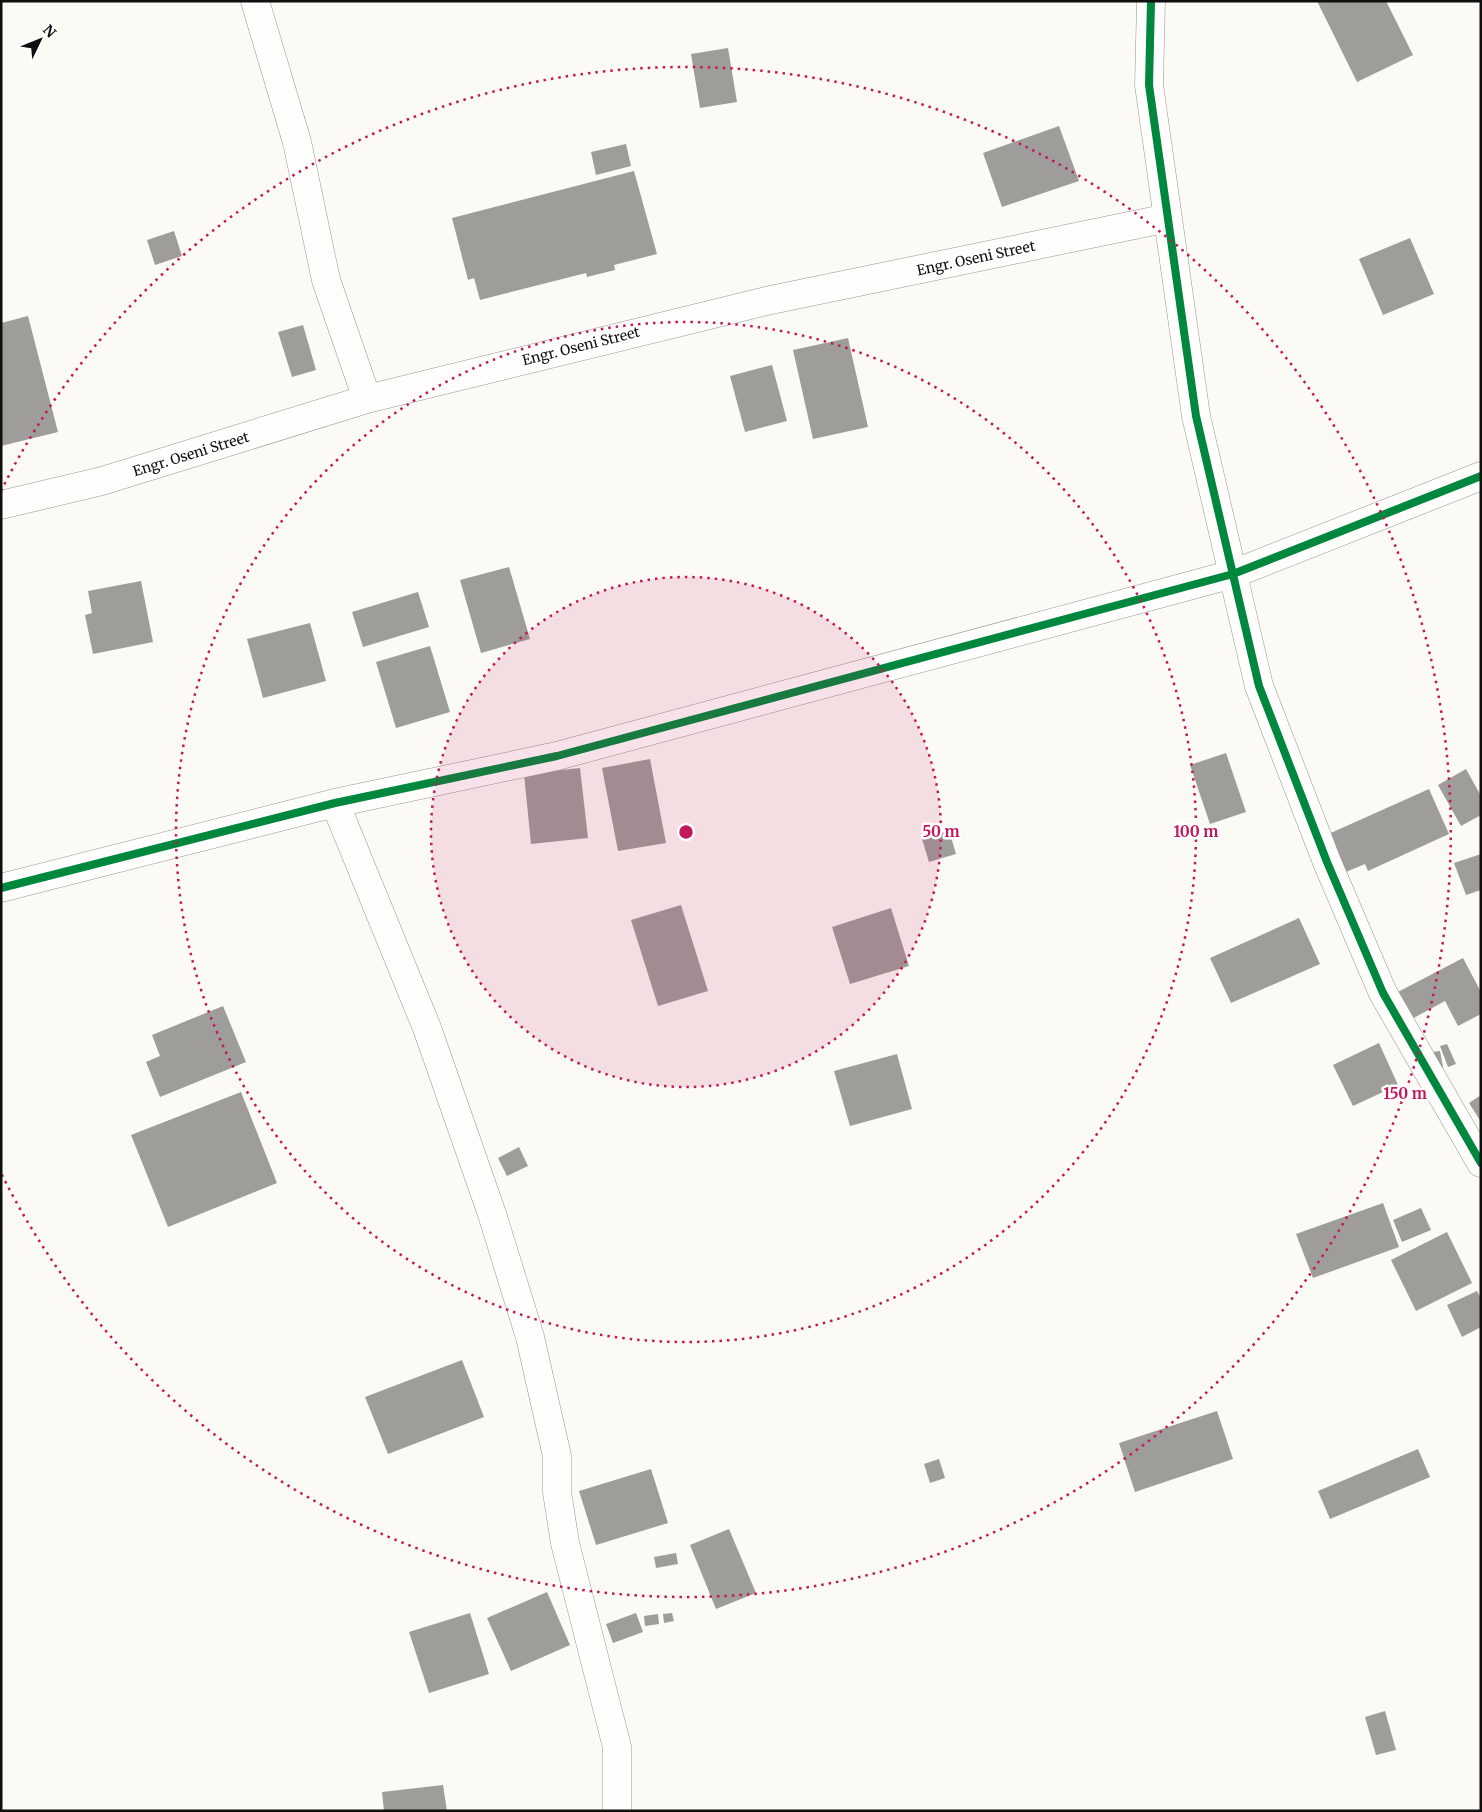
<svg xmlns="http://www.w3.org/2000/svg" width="1482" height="1812" viewBox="0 0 1482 1812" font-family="Merriweather,serif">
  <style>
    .building { fill: #9f9d99 }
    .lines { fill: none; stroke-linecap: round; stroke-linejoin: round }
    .minor-casing { stroke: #969592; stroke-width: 29 }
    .minor { stroke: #fffefd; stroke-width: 28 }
    .cycleway-casing { stroke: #fff; stroke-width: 11 }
    .cycleway { stroke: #00873e; stroke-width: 8 }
    .ring { fill: none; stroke: #c2185b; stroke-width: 2.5; stroke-dasharray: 2.5 5 }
    .labels { text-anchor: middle; stroke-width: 5; stroke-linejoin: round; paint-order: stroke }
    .street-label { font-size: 14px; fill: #0f0f0f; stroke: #fff }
    .centre { fill: #c2185b; stroke: #fff; stroke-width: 2.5 }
    .ring-label { font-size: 15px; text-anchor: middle; font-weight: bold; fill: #c2185b; stroke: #fff; stroke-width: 5; stroke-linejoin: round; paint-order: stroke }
  </style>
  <rect width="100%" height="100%" fill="#fcfaf4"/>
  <path class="building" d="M1317 1H1386L1413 55 1357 82Z
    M728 48 737 102 700 108 691 54Z
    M1059 126 1079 181 1002 207 983 153Z
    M626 144 631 166 596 175 591 152Z
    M634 171 657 254 614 265 615 270 587 277 586 273 480 300 474 278 468 280 452 218Z
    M174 231 182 256 155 265 147 240Z
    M1410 238 1434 294 1383 315 1359 259Z
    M28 316 58 432 1 446V323Z
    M303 325 316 370 292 377 278 332Z
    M848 338 868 427 813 439 793 350Z
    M772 365 787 421 745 432 730 376Z
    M509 567 530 639 481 653 460 580Z
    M141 581 153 642 93 654 85 615 92 613 88 591Z
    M418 592 429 627 363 647 352 612Z
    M310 623 326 681 263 698 247 639Z
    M430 646 450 712 396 728 376 662Z
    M1226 753 1246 812 1210 824 1190 765Z
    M650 759 666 843 618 851 602 768Z
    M580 768 588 838 531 844 524 774Z
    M1466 769 1481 796V815L1461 826 1438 785Z
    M1429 789 1449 834 1368 871 1365 864 1341 874 1324 836Z
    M949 830 956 854 929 862 922 839Z
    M1481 854V890L1466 895 1454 863Z
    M681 905 708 991 658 1006 631 920Z
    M891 908 909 966 850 984 832 927Z
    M1299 918 1320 964 1231 1003 1210 958Z
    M1463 958 1481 992V1014L1458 1026 1445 1001 1408 1021 1394 994Z
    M223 1006 246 1062 160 1097 146 1062 160 1056 152 1035Z
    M1379 1043 1398 1085 1353 1106 1333 1065Z
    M1447 1044 1456 1064 1448 1067 1440 1046Z
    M1440 1051 1444 1072 1432 1052Z
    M897 1054 912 1109 850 1126 834 1071Z
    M241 1092 277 1183 168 1227 131 1135Z
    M1481 1095V1122L1469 1103Z
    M519 1147 528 1166 507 1176 498 1158Z
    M1383 1203 1399 1247 1313 1278 1296 1234Z
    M1421 1208 1431 1230 1402 1242 1393 1220Z
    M1447 1232 1472 1283 1416 1311 1391 1260Z
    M1477 1291 1481 1298V1327L1462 1337 1447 1305Z
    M462 1360 484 1417 388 1454 365 1397Z
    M1217 1411 1233 1459 1135 1492 1119 1443Z
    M1418 1449 1430 1477 1330 1519 1318 1491Z
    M939 1459 945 1478 930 1483 924 1464Z
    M651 1469 668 1523 596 1545 579 1491Z
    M729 1529 756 1593 716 1609 690 1545Z
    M676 1553 678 1564 656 1568 654 1557Z
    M547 1592 570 1645 511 1671 487 1618Z
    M470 1613 489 1674 429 1693 409 1632Z
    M636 1613 643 1632 613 1643 606 1624Z
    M672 1613 674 1621 664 1623 663 1614Z
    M658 1614 659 1624 645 1626 644 1616Z
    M1385 1711 1396 1750 1376 1755 1365 1717Z
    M443 1785 447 1811H384L382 1792Z"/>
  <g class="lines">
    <g class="minor-casing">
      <path id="minor" d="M255 1 297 142 326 280 367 399
        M1151 1 1149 85 1196 416 1259 686 1327 862 1383 993 1481 1163
        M1 505 102 481 367 399 766 301 1168 218
        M335 803 427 1028 492 1214 530 1337 557 1456V1492L565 1543 617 1747V1811
        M1 888 335 803 557 756 1233 574 1481 476"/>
    </g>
    <use href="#minor" class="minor"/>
    <g class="cycleway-casing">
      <path id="cycleway" d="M1151 1 1149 85 1196 416 1259 686 1327 862 1383 993 1481 1163
        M1 888 335 803 557 756 1233 574 1481 476"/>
    </g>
    <use href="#cycleway" class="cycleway"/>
  </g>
  <circle cx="686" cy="832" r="255" fill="#c2185b" fill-opacity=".12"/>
  <g class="ring">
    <circle cx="686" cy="832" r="255"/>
    <circle cx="686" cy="832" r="510"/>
    <path d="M1 491A765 765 0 1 1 1 1173"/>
  </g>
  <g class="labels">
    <g class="street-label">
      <text transform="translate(976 258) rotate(-12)" y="5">Engr. Oseni Street</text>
      <text transform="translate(581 346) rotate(-14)" y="5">Engr. Oseni Street</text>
      <text transform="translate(191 454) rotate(-17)" y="5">Engr. Oseni Street</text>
    </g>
  </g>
  <circle cx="686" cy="832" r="8" class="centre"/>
  <g class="ring-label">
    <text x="941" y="837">50 m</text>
    <text x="1196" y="837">100 m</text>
    <text x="1405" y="1099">150 m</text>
  </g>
  <rect width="1482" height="1812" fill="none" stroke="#0f0f0f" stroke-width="5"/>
  <g transform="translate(40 40) rotate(47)" stroke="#ffffff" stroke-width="4" paint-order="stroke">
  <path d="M0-4L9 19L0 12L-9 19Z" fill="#0f0f0f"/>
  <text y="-8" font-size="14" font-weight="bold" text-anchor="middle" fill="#0f0f0f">N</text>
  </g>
</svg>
